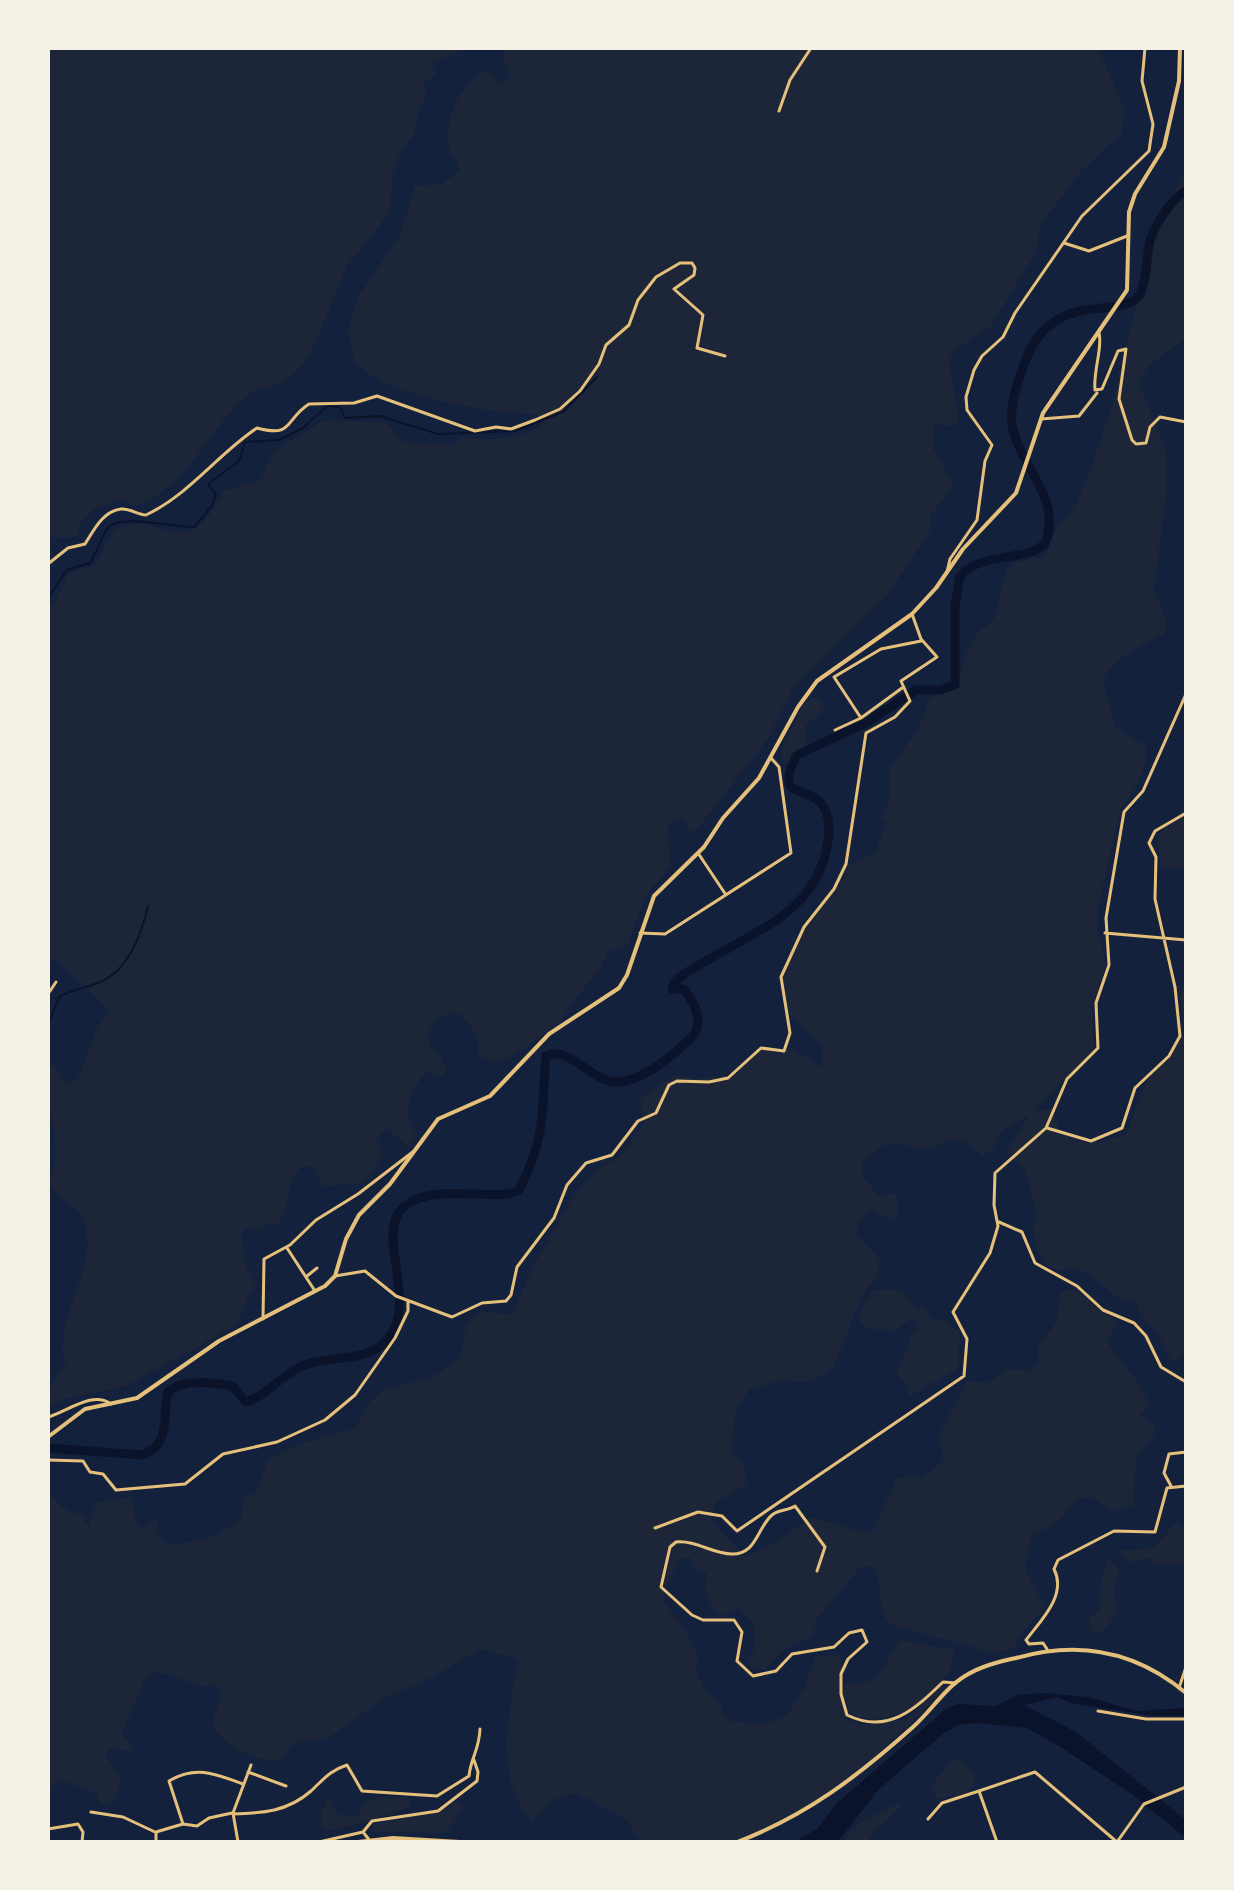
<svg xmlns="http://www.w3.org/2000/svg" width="1234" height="1890" viewBox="0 0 1234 1890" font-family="'Noto Sans',sans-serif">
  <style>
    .green { fill: #1d2539 }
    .water { fill: #0b132b }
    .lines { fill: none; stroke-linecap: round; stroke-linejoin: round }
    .stream { stroke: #0b132b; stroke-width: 2 }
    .river { stroke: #0b132b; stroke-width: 9 }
    .minor { stroke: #e5c07b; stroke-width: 3 }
    .tertiary { stroke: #e5c07b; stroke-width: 3 }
    .primary { stroke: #e5c07b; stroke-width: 4 }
  </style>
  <rect width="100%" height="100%" fill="#14213d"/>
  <path class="green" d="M48 48H465L431 64 436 73 430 80H424L427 93 419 109 414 134 401 152 393 171 390 212 347 266 310 355C302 366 291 378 278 384 268 389 260 385 250 393 208 426 189 489 135 506L122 499C101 505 80 511 78 535L70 538 48 537Z
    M506 48H1098L1124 108 1122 133 1082 170 1042 223 1035 254 991 326 954 350 949 359 959 420 953 426 934 424 933 449 954 485 930 516 931 529 888 594 792 689 768 739 693 834 681 818 668 824 670 867 645 896 628 944 608 952 599 971 570 1005 560 1023 512 1056 493 1063 478 1053C480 1035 471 1022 455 1012L435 1020 427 1037 431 1048 439 1054 447 1070 442 1077 429 1072 425 1074C409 1091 401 1114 417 1134L409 1148 387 1128 376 1139 382 1155C364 1195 362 1180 324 1187L313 1166C290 1162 289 1195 285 1209 284 1214 279 1221 276 1226L266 1222 261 1230 247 1227 242 1233 245 1265 257 1287 249 1293 237 1324 227 1330 126 1386 65 1399 48 1407V1390L66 1363C51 1324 95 1276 86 1228 81 1203 54 1201 49 1180 60 1161 55 1129 49 1110 45 1097 48 1077 48 1064L54 1065 64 1084 76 1080C91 1056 89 1032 110 1012L57 960 48 961V606L55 602 70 572 95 565 114 530C164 505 183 573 223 491L259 481 275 450 323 421 386 422 403 442 454 445 462 437C486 442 522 439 542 425L539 414C496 415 382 396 354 361L348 330 358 297 400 235 415 186 441 184 460 171C459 162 452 158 450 149 443 116 460 85 488 69L498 85 511 76 503 60Z
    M1186 168V338L1149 365 1139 384 1166 451 1167 487 1154 590 1165 618V633C1143 645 1116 657 1103 679L1116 728 1147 747C1147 768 1135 791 1121 807L1097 911 1098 930 1106 965 1092 1006 1094 1050 1034 1111 1053 1109 1060 1130 1089 1144 1126 1135 1146 1082 1186 1034 1179 993 1186 981V1349L1179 1360 1172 1361 1156 1331 1142 1317 1136 1303 1116 1297 1088 1273 1074 1268 1060 1271 1045 1265 1037 1249 1033 1226 1038 1218 1026 1171 1006 1152 1030 1114 1000 1132 994 1149 983 1156C948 1121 948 1153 915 1149 911 1148 908 1145 904 1144 886 1139 873 1153 861 1164L863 1177 879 1196 897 1193 898 1220 893 1221 872 1209 860 1221 856 1235 880 1259 877 1277 863 1293 833 1368 810 1382 780 1381 750 1389 736 1409 731 1451 744 1466 746 1484 716 1502 711 1520 744 1556C762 1552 796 1530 809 1517 823 1520 863 1534 872 1532L897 1478 913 1476 921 1480 944 1460 938 1437 967 1381 988 1383 1006 1369 1031 1371 1038 1363 1039 1344 1057 1322 1061 1292C1082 1282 1098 1314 1117 1321L1107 1341C1120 1364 1142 1380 1149 1406L1140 1416 1156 1426 1154 1435 1136 1458 1133 1505 1113 1512 1092 1497 1078 1499 1055 1524 1031 1536 1025 1569 1045 1608 1019 1636 1015 1648 993 1653 889 1624C875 1606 885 1582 871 1565L859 1569 817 1618 814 1635 785 1649 764 1670 746 1665 755 1648 754 1623 738 1608 721 1616C704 1602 705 1592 707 1572L697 1571 690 1557 680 1559 664 1589 663 1600 684 1629 698 1657 695 1670 705 1690 721 1704 724 1715 731 1721 765 1725 787 1715 804 1689 815 1656 841 1655V1709L847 1719 860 1725 904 1720 943 1685 947 1687C893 1744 801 1829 721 1842 697 1846 670 1842 646 1842L639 1839 627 1820 576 1793 555 1798 531 1822C493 1774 509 1715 518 1659L481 1649 420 1684 384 1698 327 1739 302 1740 290 1747 281 1761C255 1760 219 1747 212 1721L221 1698 217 1684 198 1687 176 1676 156 1672 145 1679 122 1733 135 1753 111 1747 105 1754 121 1779 113 1804H101L96 1793 63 1780 48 1788V1489C53 1503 72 1515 87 1515L84 1524 89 1526 92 1511 96 1509 94 1503 132 1497 135 1519 144 1532 152 1520H158L156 1532 165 1543C194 1545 221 1537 242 1517L243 1497 255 1494 269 1459 294 1446 356 1428C370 1393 381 1389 416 1382 433 1379 446 1368 460 1358L466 1325 480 1311 512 1315 532 1269 577 1191 596 1171 621 1155 644 1124 640 1098 676 1075 694 1079 735 1075 760 1049 780 1054 791 1048 823 1067V1047L788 1013 781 980 803 931 839 886 849 866 875 853 886 823 882 818 890 796V768L917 731 930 698 957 686 967 651 977 633 994 620 1006 570 1017 562 1045 556 1058 525 1073 510 1088 478 1112 406 1150 246Z
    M810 698H818L825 711 805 725 806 746 788 763 784 762 780 752 801 708Z
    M1186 815V870L1160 867 1158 838 1166 826Z
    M887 1289 903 1292 916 1307 924 1308 932 1319 944 1321 960 1333 958 1369 909 1396 906 1384 896 1373 910 1345 909 1336 918 1329 917 1323 911 1319 892 1332C884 1327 880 1331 872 1329 849 1323 864 1303 872 1291Z
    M1177 1522 1186 1531V1563L1155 1564 1151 1558 1128 1562 1122 1556 1121 1550 1152 1549Z
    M1108 1558 1120 1570C1112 1580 1114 1598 1118 1610L1104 1631 1094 1632 1090 1629 1089 1619 1100 1610 1101 1578Z
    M900 1640 955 1650C952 1691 889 1734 851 1714L843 1694 845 1683C886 1687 881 1663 900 1640Z
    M960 1758 975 1776 973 1788 963 1794 937 1799 931 1786 949 1763Z
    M381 1796 409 1797 410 1805C400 1814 342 1829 328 1830L322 1826 321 1814 329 1797 337 1813 353 1818 360 1814 364 1802Z
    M457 1803 463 1804 448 1831 442 1833 371 1832 374 1825C403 1815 430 1817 457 1803Z
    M899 1803 902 1805C893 1818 872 1828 868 1842H842L857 1824Z"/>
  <path class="water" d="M1044 1693 1088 1697 1136 1711 1186 1708V1716H1152L1071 1703 1058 1697 1024 1705 1076 1732 1186 1820V1838L1133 1795 1059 1746 1027 1728 977 1723 958 1725 943 1734 878 1790 838 1842H795L817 1829 837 1803 947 1708 958 1704 996 1706 1017 1695Z"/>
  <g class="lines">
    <path class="stream" d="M48 598 67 570 90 563C97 552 100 540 107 529 117 512 175 528 194 527L212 506 216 494 208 484 239 461 245 442 279 440 303 428 327 406 340 407 345 418 380 416 438 434 515 431 563 412 597 377
      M48 1025 59 997C72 989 87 988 100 982 128 971 142 933 148 906"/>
    <path class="river" d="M48 1448 142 1455C172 1445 162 1416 168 1392 183 1378 213 1383 232 1386L246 1402C267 1395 282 1375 302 1366 325 1356 359 1361 379 1347 428 1310 369 1233 406 1205 436 1182 498 1203 519 1190 547 1136 541 1112 546 1056 568 1044 594 1084 618 1082 646 1079 667 1059 687 1042 706 1027 697 1006 684 989H672L674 983C682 974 694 968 704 962 742 939 795 919 816 878 826 860 837 820 820 802 804 786 774 799 797 755L868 722 916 690H940L955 685V606L960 577C981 551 1019 563 1044 545 1065 501 1019 466 1012 425 1009 405 1019 377 1026 359 1055 286 1124 322 1140 294 1147 281 1146 261 1149 246 1152 228 1170 200 1186 191"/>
    <path class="minor" d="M779 111 790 80 811 48
      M1064 243 1089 251 1127 236
      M1099 333C1103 347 1093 371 1095 390L1102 389 1118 351 1126 349 1119 399 1132 440 1136 444 1146 443 1150 427 1160 417 1186 422
      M1041 419 1079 416 1097 393
      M48 564 68 548 85 544C94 530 103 511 121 509 130 508 138 515 146 515 190 494 218 454 257 428 294 438 284 420 309 404L354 403 377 396 475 431 496 427 511 429 535 420 560 409 580 391 599 364 606 345 629 325 638 300 656 277 680 263H692L695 268 694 275 674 289 703 315 697 348 725 356
      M947 572 950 559 977 520 985 461 992 445 967 410 966 397 974 370 982 356 1003 337 1015 313 1082 216 1149 151 1153 124 1142 81 1145 48
      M902 688 861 718 834 677 881 649 921 641
      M835 730 861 718
      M698 853 726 895
      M640 933 665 934 791 853 779 767 771 758
      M1105 933 1186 940
      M48 994 56 982
      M1047 1128 1091 1141 1122 1128 1135 1088 1169 1056 1180 1036 1175 987 1155 899 1156 857 1149 843 1155 831 1186 813
      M999 1222 1022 1232 1035 1263 1077 1286 1103 1310 1134 1323 1146 1336 1161 1367 1186 1382
      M287 1248 315 1291
      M307 1276 317 1268
      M335 1276 365 1271 396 1296 452 1317 482 1303 506 1301 511 1295 517 1267 554 1218 567 1185 586 1163 612 1155 638 1121 656 1113 669 1085 677 1081 709 1082 728 1078 761 1048 784 1051 790 1033 781 977 804 927 834 889 846 864 866 733 895 717 910 701 901 681 937 657 921 639 912 614
      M263 1319 264 1259 290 1245 316 1220 358 1194 414 1151
      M48 1417C67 1412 93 1390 111 1404
      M48 1460 83 1461 90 1472 103 1474 116 1490 185 1484 223 1454 277 1442 325 1420 355 1395 395 1338 408 1311V1301
      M1171 1486 1164 1473 1169 1454 1186 1452
      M655 1528 698 1512 722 1516 737 1531 964 1376 967 1339 953 1312 990 1253 998 1226 994 1205 995 1173 1046 1128 1067 1079 1098 1048 1096 1003 1109 965 1106 918 1124 812 1143 791 1186 694
      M817 1571 825 1547 795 1506C788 1511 779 1509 772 1515 757 1528 757 1554 732 1554 713 1554 696 1540 676 1542L670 1547 661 1587 692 1615 703 1620H734L742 1632 737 1661 753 1676 776 1671 792 1654 834 1647 849 1633 862 1630 867 1642 848 1659 841 1674V1694L847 1715C888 1735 915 1709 943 1682L956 1683
      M1047 1649 1043 1643 1029 1644 1026 1640C1042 1619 1067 1595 1054 1569L1058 1560 1114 1531 1155 1532 1167 1488 1186 1486
      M1179 1688 1186 1667
      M1098 1711 1146 1719H1186
      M248 1772 286 1786
      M91 1812 123 1817 155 1832
      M233 1814C263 1813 287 1812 311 1791 324 1779 329 1771 347 1765L362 1791 437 1796 469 1776C471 1757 479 1751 480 1729
      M928 1819 942 1803 979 1791
      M183 1824 197 1826 209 1818 232 1813
      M48 1829 78 1824 83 1832 82 1842
      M363 1832 372 1821 438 1811 477 1781 478 1772 474 1760
      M156 1842V1832L183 1824 169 1781C196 1765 216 1774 243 1784
      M238 1842 233 1813 251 1765
      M319 1842 363 1832 370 1841
      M997 1842 979 1791 1035 1772 1117 1842"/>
    <path class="tertiary" d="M1117 1842 1144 1804 1186 1787"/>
    <path class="primary" d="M48 1437 85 1409 137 1398 219 1341 325 1286 335 1276 346 1239 359 1215 390 1184 438 1119 490 1096 549 1034 619 988 627 975 654 896 704 847 723 818 759 778 798 707 817 681 912 614 936 588 963 549 1016 493 1043 413 1127 290 1129 212 1135 194 1164 147 1179 81 1180 48
      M358 1842 393 1838 460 1842
      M737 1842C806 1816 858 1776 913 1727 931 1711 945 1688 965 1676 981 1666 998 1662 1016 1658 1079 1640 1136 1651 1186 1693"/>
  </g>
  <rect width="1234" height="1890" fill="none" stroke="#f6f1e7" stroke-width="100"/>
</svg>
